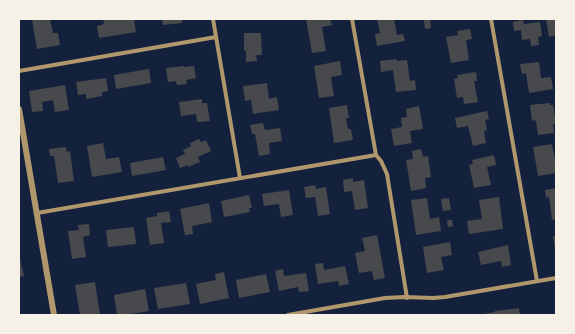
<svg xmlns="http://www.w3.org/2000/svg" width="575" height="334" viewBox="0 0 575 334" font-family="Jost,sans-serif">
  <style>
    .building { fill: #48494c }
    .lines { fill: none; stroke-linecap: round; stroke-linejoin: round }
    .minor { stroke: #b1986c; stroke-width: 4 }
    .tertiary { stroke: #b1986c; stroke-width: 6 }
  </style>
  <rect width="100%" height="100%" fill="#14213d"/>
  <path class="building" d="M32 19H50L53 33H58L60 45 37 49Z
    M103 19H134L136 32 99 38 97 26 104 24Z
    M162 19H182V23L163 25Z
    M306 19H330L332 25 322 27 326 51 312 53Z
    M377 19H394L397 35 403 34 405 41 377 46 375 34 380 33Z
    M546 19H555L556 27V35L549 37Z
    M424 20H430L431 28 425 29Z
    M523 20 524 24 540 22 542 36 538 37 539 45 531 46 530 39 522 40 521 30 514 31 513 22Z
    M470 29 472 39 466 40 469 60 451 63 446 37 458 35 457 31Z
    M244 33H261L262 55H256L257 61 246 62V51H244Z
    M396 59 397 61 407 60 410 81 415 80 416 90 396 92 393 70 381 72 380 61Z
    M340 61 342 75 331 77 334 96 319 98 314 66Z
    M539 62 541 78 551 77 553 89 529 93 526 73 522 74 520 64Z
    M184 66V67L194 66 196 78 186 80 187 84 177 85 176 81 168 82 166 68Z
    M149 69 151 83 116 89 114 75Z
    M476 72 477 81H474L478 102 464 104 463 97 457 98 454 79 458 78 457 75Z
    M106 78 108 91 102 92V96L86 99V94L78 95 76 82Z
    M267 83 269 99 277 97 279 110 253 114 251 100 245 101 243 86Z
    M65 85 69 110 55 112 53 100 42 102 43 111 32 112 29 91Z
    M202 99V103H207L210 121 197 122 196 114 181 116 179 102Z
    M550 103V105H553L556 124H553L554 133 538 135 536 120 532 121 530 105Z
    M347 105 349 118H346L348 129H351L353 140 334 143 329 108Z
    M419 106 423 129 410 131 412 143 394 146 391 129 402 127 401 118 407 117 406 109Z
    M487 111 489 119 485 120 487 130 484 131 486 143 473 146 468 126 457 128 455 118Z
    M263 123 265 130 280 128 282 141 269 143 270 154 259 156 255 134H252L250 125Z
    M199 139 201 142 206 140 211 151 198 157 200 162 188 167V165L180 168 176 158 185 154 183 150 191 146 190 143Z
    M103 143 106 159 119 157 122 172 92 177 87 146Z
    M552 144 556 165V173L538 176 533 147Z
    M66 147 67 152 70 151 74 181 58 183 54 156H50L49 149Z
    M421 149 423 157 428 156 431 177 425 178 426 188 411 191 406 160 413 159 412 151Z
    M494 155 496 165 487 167 491 185 474 188 469 165 473 164 472 160Z
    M163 157 166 170 132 176 130 163Z
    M353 178V182L364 180 368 208 355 210 352 191 344 192 343 180Z
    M315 185 316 189 326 187 330 214 318 216 315 197 306 198 304 187Z
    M556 188V219L552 220 549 197 546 198 545 190Z
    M289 190 293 215 281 217 279 204 264 206 262 194Z
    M249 195 252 208H249L250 212 224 217 221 201Z
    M499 197 503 229 469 234 467 221 482 219 479 200Z
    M427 198 430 219 439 217 441 231 416 235 411 200Z
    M449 198 451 210 443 211 441 199Z
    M209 203 212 222 192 226 193 234 185 235 180 209Z
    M169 211 171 222 161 223 164 243 150 245 146 218 157 216V213Z
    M447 220H452L453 226 448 227Z
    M89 224 90 235 83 237 86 257 72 259 68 231 79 230 78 225Z
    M134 227 136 244 108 247 106 230Z
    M377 235 385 278 374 280 372 271 359 273 355 253 365 251 362 238Z
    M553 236H556V250H555Z
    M450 242 452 255 441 257 444 270 427 273 423 247Z
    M508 245 511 265 502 267 501 261 481 265 478 252Z
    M20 259 24 276 19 277V260Z
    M323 263 324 270 345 266 349 284 339 286 338 281 318 284 315 264Z
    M283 269 284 276 306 273 309 291 299 292 298 287 279 291 275 271Z
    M224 272 229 298 200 304 196 284 216 280 215 274Z
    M266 274 270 292 239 298 236 280Z
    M95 282 100 315H80L75 285Z
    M186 283 190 304 158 309 154 288Z
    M145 289 149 311 125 315H117L114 295Z
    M519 308 520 315H483V314L495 312V311Z"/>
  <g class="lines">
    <path class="minor" d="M213 19 240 178
      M352 19 376 155 381 161 387 174 407 298
      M491 19 537 281
      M19 71 216 37
      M37 213 376 155
      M288 315 385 298 404 297 433 298 445 297 556 278"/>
    <path class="tertiary" d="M19 109 54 315"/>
  </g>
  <rect width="575" height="334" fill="none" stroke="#f6f1e7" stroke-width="40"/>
</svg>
